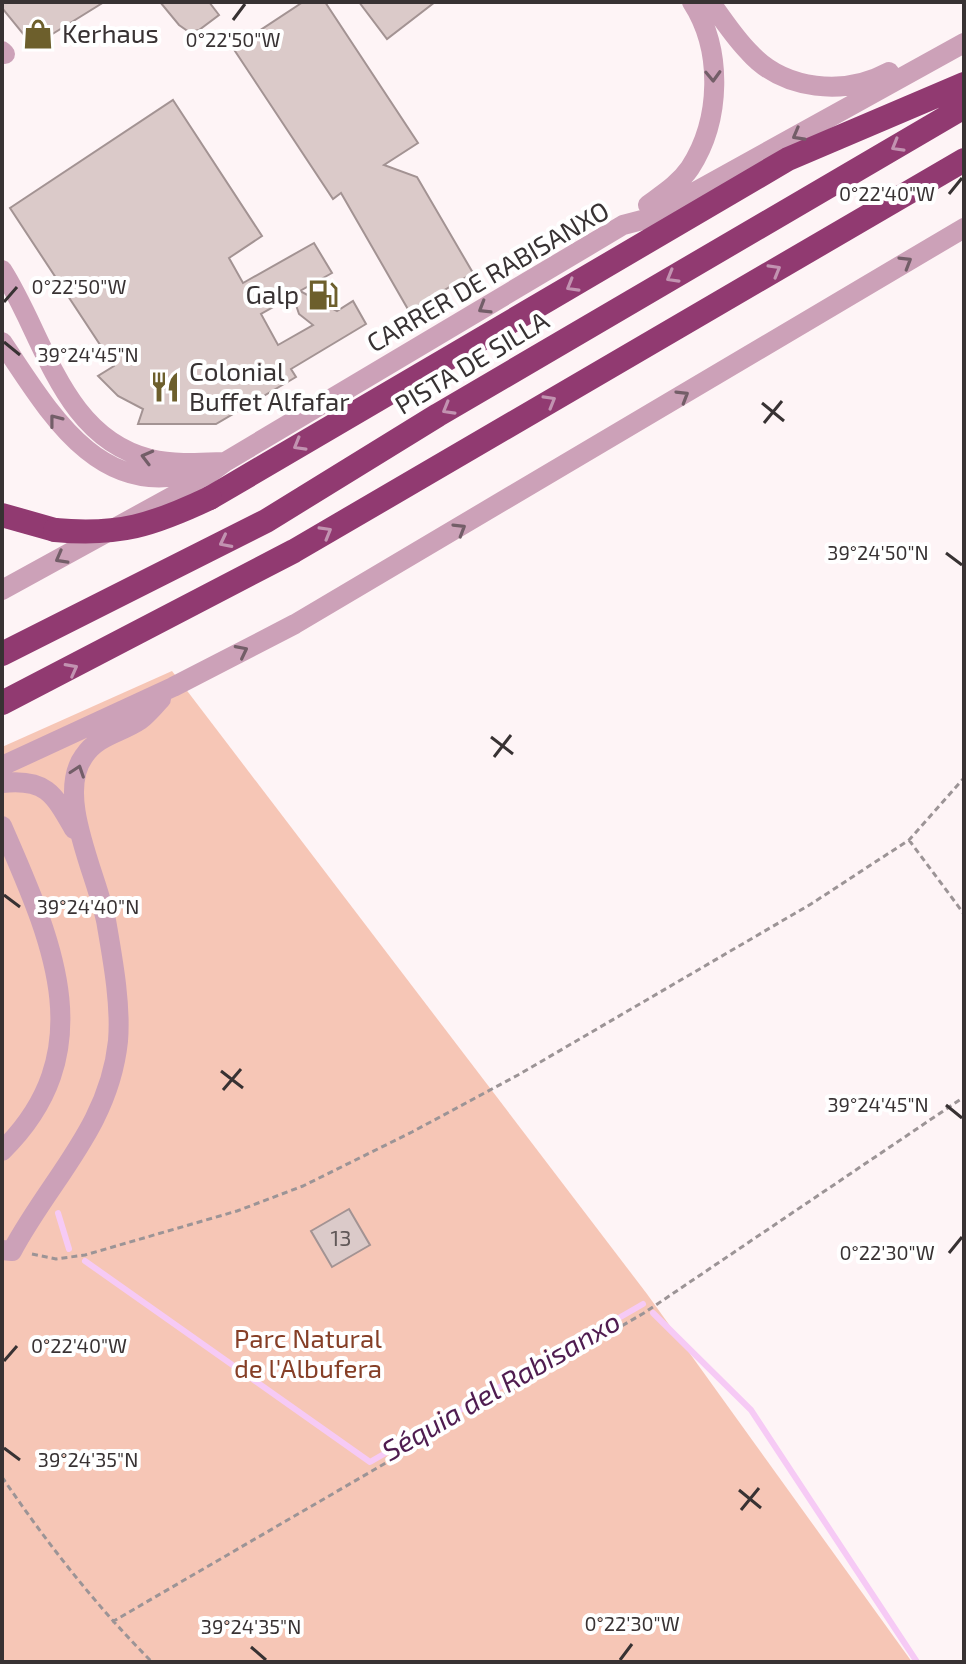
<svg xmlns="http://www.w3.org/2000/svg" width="966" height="1664" viewBox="0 0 966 1664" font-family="'Exo 2',sans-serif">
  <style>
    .green { fill: #f6c6b6 }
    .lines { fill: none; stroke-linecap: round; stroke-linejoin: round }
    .stream { stroke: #f6caf5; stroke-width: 6 }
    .building { fill: #dbcac9; stroke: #a39393; stroke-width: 2; fill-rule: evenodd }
    .path { stroke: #9c9496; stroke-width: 3; stroke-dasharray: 6 4; stroke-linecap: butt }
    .minor { stroke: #cca1b8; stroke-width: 20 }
    .highway { stroke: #913a71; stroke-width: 24 }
    .highway-bridge { stroke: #913a71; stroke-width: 24 }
    .oneway { stroke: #735e68 }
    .oneway2 { stroke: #c293b1 }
    .ticks { fill: none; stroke: #383233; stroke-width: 3 }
    .labels { text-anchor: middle; stroke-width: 8; stroke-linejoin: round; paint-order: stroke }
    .number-label { font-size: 22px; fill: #615858 }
    .poi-label { font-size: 26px; fill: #383233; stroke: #fff; text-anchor: start }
    .street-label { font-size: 26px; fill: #383233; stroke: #fff }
    .park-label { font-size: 26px; fill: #863f27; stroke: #fff }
    .water-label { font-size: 28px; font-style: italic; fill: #4f1c50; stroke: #fff }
    .ticks-label { font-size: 20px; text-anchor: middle; fill: #383233; stroke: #fff; stroke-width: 8; stroke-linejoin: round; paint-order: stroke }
  </style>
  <rect width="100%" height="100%" fill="#fef4f6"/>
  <path class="green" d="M172 671 647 1294 912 1662H2V747Z"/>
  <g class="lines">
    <path class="stream" d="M58 1213 69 1249
      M85 1261 370 1462 643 1304
      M653 1313 751 1410 917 1662"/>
  </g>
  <path class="building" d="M2 2H104L33 46 2 8Z
    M160 2H209L219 15 199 30 189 32 179 25Z
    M303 2H325L418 143 384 165 417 177 473 273 409 311 341 193 333 199 233 48Z
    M359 2H435L387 39Z
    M173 100 262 236 229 258 243 283 314 243 332 273 300 291 337 311 353 301 366 324 291 369 296 377 216 424H138L143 409 118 396 98 376 114 366 10 208ZM293 296 299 314 313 325 278 345 261 314Z
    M349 1209 370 1245 332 1267 311 1231Z"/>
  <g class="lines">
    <path class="path" d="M909 840 964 914
      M32 1254 56 1259 85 1255 237 1211 303 1186 412 1132 518 1075 811 904 909 840 964 778
      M2 1477C47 1543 96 1606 152 1662
      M112 1622 644 1313 964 1097"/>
    <path class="minor" d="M710 2C723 19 734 37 749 52 784 91 845 96 889 72
      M2 51 5 54
      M648 205C663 194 679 184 690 168 721 120 723 50 692 2
      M2 270C45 337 62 437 150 459 175 465 200 463 225 462
      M2 342C47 408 97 501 194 472
      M2 590 195 484 225 462 623 225 646 219 964 43
      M2 766 173 687 295 624 964 228
      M2 783C46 778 54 794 74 829
      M2 826C50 937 105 1050 2 1151
      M2 1250 12 1251C51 1178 109 1127 118 1041 121 1005 113 961 107 926 100 880 54 797 84 756 98 735 121 733 140 720 148 714 155 705 161 699"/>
    <path class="highway" d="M210 498 788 159 964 84
      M2 515 55 530
      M2 654 266 521 438 415 964 107
      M2 703 294 551 964 160"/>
    <path class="highway-bridge" d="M55 530C119 536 153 525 210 498"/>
  </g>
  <defs><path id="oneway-chevron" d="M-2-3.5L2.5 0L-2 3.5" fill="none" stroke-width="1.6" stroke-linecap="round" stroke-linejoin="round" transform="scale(2)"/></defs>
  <g class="oneway">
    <use href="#oneway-chevron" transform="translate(713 76) rotate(88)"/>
    <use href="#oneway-chevron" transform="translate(798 135) rotate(151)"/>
    <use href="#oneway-chevron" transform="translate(906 262) rotate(-31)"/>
    <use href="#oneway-chevron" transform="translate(484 308) rotate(149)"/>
    <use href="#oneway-chevron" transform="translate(683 396) rotate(-31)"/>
    <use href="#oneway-chevron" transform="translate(55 420) rotate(-128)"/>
    <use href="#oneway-chevron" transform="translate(147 457) rotate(-165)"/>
    <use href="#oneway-chevron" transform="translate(460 529) rotate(-31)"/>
    <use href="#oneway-chevron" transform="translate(61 558) rotate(151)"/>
    <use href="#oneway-chevron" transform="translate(242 651) rotate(-27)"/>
    <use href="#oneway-chevron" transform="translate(78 771) rotate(-71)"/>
  </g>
  <g class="oneway2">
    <use href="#oneway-chevron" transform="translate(897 146) rotate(150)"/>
    <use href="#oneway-chevron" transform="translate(775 270) rotate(-30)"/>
    <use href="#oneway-chevron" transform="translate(672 277) rotate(150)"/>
    <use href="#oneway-chevron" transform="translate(572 286) rotate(150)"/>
    <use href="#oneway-chevron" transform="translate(550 401) rotate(-30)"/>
    <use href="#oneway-chevron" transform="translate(448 409) rotate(150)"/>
    <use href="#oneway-chevron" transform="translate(299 445) rotate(150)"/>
    <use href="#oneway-chevron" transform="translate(326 532) rotate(-30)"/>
    <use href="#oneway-chevron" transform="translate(225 542) rotate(153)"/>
    <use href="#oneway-chevron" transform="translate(72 669) rotate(-28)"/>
  </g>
  <path class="ticks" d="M233 20 245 4M949 194 962 178M4 302 17 287M4 342 20 355M762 403 784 421M764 423 782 401M946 553 962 565M491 737 513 754M494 757 511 735M4 895 20 907M221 1071 243 1088M223 1090 241 1069M946 1105 962 1118M949 1253 962 1237M4 1361 17 1346M4 1448 20 1460M739 1490 761 1508M741 1510 759 1488M251 1647 266 1660M620 1660 632 1644"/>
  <defs>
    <g id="shop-bare" transform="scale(2.4)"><path d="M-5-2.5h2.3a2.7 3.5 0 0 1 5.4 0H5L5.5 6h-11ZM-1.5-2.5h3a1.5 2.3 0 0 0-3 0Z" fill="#6d5f2c" stroke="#fff" stroke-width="2.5" paint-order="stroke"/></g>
    <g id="fuel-bare" transform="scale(2.4)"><path d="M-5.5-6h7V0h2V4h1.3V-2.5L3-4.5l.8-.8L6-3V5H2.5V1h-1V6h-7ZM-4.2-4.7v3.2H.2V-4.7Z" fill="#6d5f2c" stroke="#fff" stroke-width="2.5" paint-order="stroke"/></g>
    <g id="restaurant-bare" transform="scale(2.4)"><path d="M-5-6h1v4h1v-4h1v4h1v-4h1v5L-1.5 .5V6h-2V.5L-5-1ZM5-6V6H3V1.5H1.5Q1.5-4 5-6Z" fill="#6d5f2c" stroke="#fff" stroke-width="2.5" paint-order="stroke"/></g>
  </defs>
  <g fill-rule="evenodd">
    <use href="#shop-bare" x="38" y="34"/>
    <use href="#fuel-bare" x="323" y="295"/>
    <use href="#restaurant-bare" x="165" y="387"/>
  </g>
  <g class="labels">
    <g class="number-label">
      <text x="341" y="1246">13</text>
    </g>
    <g class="poi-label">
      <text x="62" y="43">Kerhaus</text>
      <text x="299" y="304" text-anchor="end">Galp</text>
      <text x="189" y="381">Colonial<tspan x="189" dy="30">Buffet Alfafar</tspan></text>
    </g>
    <g class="street-label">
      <text transform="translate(488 277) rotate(-30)" y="9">CARRER DE RABISANXO</text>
      <text transform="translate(472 363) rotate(-31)" y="9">PISTA DE SILLA</text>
    </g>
    <g class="park-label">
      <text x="308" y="1348">Parc Natural<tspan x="308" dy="30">de l'Albufera</tspan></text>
    </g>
    <g class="water-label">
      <text transform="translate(501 1386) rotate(-30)" y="10">Séquia del Rabisanxo</text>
    </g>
  </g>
  <g class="ticks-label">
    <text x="233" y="47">0°22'50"W</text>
    <text x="887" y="201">0°22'40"W</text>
    <text x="79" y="294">0°22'50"W</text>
    <text x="88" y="362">39°24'45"N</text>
    <text x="878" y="560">39°24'50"N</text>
    <text x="88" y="914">39°24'40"N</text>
    <text x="878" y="1112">39°24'45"N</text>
    <text x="887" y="1260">0°22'30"W</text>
    <text x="79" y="1353">0°22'40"W</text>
    <text x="88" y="1467">39°24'35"N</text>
    <text x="632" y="1631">0°22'30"W</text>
    <text x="251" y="1634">39°24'35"N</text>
  </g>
  <rect width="966" height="1664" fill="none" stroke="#383233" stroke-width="8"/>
</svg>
